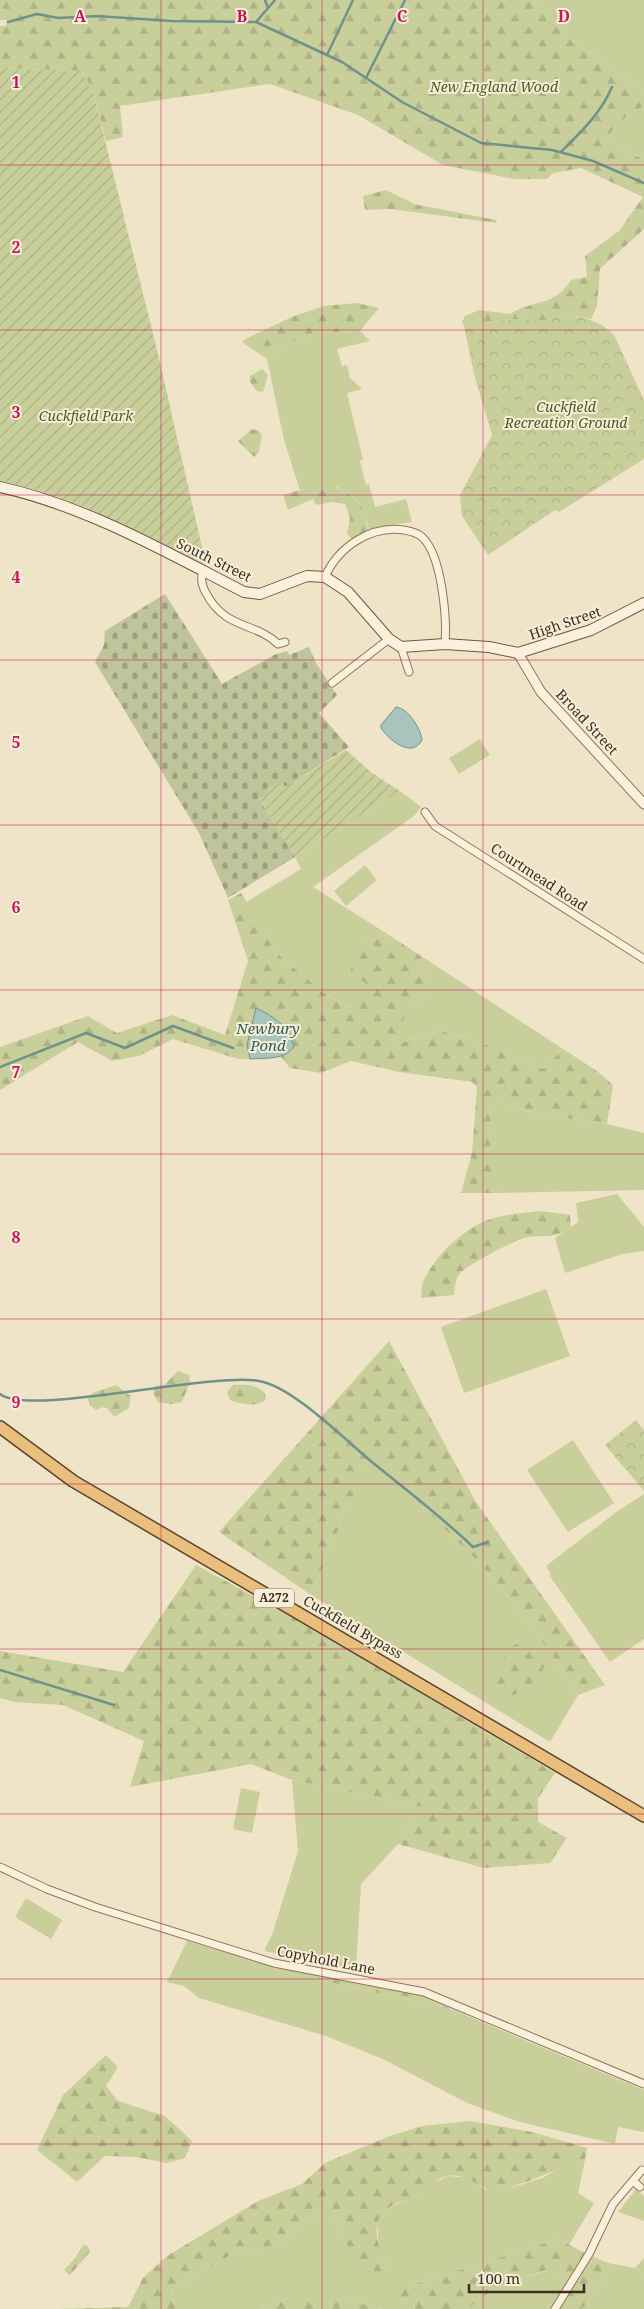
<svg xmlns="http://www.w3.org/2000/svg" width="644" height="2309" viewBox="0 0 644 2309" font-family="'Noto Serif',serif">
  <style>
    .grass { fill: #c9cf9b }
    .forest { fill: url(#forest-firs) }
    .cemetery { fill: url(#cemetery-stones) }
    .park { fill: url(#park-crowns) }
    .garden { fill: url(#garden-furrows) }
    .water { fill: #a9c4bc; stroke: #6f938a }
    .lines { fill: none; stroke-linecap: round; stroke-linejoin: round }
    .stream { stroke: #6f938a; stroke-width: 2.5 }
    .minor-casing { stroke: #8d765c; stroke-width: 9 }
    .tertiary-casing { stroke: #8d765c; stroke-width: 11 }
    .secondary-casing { stroke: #6f573f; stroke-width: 12 }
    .trunk-casing { stroke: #5b4430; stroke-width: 14 }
    .minor { stroke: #faf1dc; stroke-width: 7 }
    .tertiary { stroke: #faf1dc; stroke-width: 9 }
    .secondary { stroke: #faf1dc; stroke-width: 10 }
    .trunk { stroke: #eabe7c; stroke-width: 11 }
    .grid { fill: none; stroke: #c2185b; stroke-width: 1; stroke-opacity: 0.55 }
    .labels { text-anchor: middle; stroke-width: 4; stroke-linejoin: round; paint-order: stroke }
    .shield { fill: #f7eed8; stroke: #756857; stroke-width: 1 }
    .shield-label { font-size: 12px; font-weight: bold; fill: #3d2e20 }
    .park-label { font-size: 14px; font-style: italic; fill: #4d5a26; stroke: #f7eed8 }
    .street-label { font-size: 14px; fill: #3d2e20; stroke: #f7eed8 }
    .water-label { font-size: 15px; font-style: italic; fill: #2f5d5a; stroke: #f7eed8 }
    .grid-label { font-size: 16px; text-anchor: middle; font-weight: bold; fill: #c2185b; stroke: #f7eed8; stroke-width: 4; stroke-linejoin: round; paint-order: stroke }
  </style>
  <defs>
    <pattern id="forest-firs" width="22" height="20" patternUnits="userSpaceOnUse" patternTransform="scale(1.25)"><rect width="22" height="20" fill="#c9cf9b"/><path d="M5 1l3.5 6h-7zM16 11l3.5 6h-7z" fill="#aeb285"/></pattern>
    <pattern id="cemetery-stones" width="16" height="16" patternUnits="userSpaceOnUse" patternTransform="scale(1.25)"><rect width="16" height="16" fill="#bfc49a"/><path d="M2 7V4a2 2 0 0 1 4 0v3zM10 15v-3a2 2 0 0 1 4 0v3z" fill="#9ca07d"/></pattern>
    <pattern id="park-crowns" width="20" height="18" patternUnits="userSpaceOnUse" patternTransform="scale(1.25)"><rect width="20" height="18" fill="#c9cf9b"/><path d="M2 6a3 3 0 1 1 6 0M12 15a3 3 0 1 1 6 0" fill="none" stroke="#aeb285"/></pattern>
    <pattern id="garden-furrows" width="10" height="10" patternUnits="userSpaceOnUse" patternTransform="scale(1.25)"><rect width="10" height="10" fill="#c9cf9b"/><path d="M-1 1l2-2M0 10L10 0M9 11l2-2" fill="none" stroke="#aeb285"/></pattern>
  </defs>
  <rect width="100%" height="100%" fill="#f0e4c8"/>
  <path class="grass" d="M532 0H644V88L640 89 567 36Z
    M644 106V160L605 138 628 115Z
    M360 331 370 341 337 349 342 366 347 365 350 378 362 389 347 393 363 460 360 461 366 485 369 484 375 507 406 499 412 522 369 529 362 508 356 500 337 487 316 492 300 491 284 440 267 359 296 340 316 333Z
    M480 739 490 755 459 774 449 758Z
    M400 791 421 807 414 816 313 887 389 935 362 942 373 988 350 1007 324 993 282 958 246 902 301 869 295 857Z
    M365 865 377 880 346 906 334 891Z
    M421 956 563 1049 544 1069 490 1046 441 1031 394 1044 407 1009 428 994Z
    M495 1100 537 1114 607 1124 644 1133V1190L500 1193C490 1157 485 1137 495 1100Z
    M617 1194 644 1227V1251L623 1254 565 1273 555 1238 578 1222 576 1203Z
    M546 1289 570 1356 464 1393 441 1327Z
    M573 1440 614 1503 568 1532 527 1470Z
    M370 1453 477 1561 530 1622 578 1695 550 1742 311 1595Z
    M644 1494V1639L610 1662 549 1575 551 1574 546 1566 615 1513Z
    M292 1780 423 1807 398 1844 361 1884 356 1970 264 1951 272 1935 298 1851Z
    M241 1788 260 1792 252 1833 233 1829Z
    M26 1898 62 1920 51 1939 15 1917Z
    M187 1941 259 1962 283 1972 451 2009 644 2090V2132L618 2127 615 2144 520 2122 467 2103 385 2060 326 2036 199 1998 184 1986 167 1982Z
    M585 2160 578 2193 594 2203 569 2245 558 2239 413 2285 397 2307 408 2298 415 2309H381L340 2298H288L261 2309H175L171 2290 234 2253 277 2245 330 2204 343 2238 388 2270 379 2249 377 2220 382 2212 403 2201 418 2198 431 2184 448 2176 470 2178 484 2189 502 2191 542 2178 564 2166Z
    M636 2189 644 2196V2221L618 2212Z
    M608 2263 635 2268 644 2278V2309H582L604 2281Z
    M547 2270 569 2280 550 2309H469C490 2287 519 2280 547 2270Z"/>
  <path class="forest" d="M0 0H532L567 36 640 89 644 88V106L628 115 605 138 644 160V229L600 269 597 306 591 319 562 314C543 326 535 318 516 319 498 320 481 324 464 326L462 323 465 316 479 310 510 314C533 299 555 307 571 280L587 277 585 256 619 231 643 197 581 168 553 173 547 179H514L443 165 358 115 270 84 120 106 123 137 106 141 93 92 82 71 0 68V26H6L7 20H0Z
    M386 190 414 204 496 220 497 223 390 209 365 210 363 196Z
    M357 303 379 308 360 331 316 333 296 340 267 359 242 342 245 339 294 316 324 306Z
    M262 369 268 375 263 392 257 391 250 382V376Z
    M252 429 259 431 262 436 259 452 254 457 238 441Z
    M328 485C339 487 358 499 363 510 366 516 365 524 369 529L353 540 347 534 350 518 345 504 332 502 316 505 313 499 288 510 283 495C290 493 297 490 304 490 314 489 320 494 328 485Z
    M241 893 282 958 324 993 349 1007 372 988 350 972 362 942 389 935 421 956 428 994 407 1009 395 1044 441 1031 490 1046 544 1069 563 1049 597 1071 613 1085 607 1124 537 1114 495 1100C485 1137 491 1157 500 1193H461L472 1153 477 1087 472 1082 399 1072 351 1061 321 1073 290 1068 280 1056 289 1052 293 1040C283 1024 273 1016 256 1008L247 1045 250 1059H238L173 1039 139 1056 112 1061 78 1042 0 1090V1047L88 1016 117 1033 172 1015 225 1035 248 961 228 900Z
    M541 1211 570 1215 571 1227C550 1242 545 1233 524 1238 512 1241 470 1264 460 1273 455 1279 455 1287 454 1295L421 1298C422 1291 421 1283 426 1276 438 1254 464 1228 488 1220 505 1214 523 1213 541 1211Z
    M389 1341 476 1502 605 1685 578 1695 530 1622 477 1561 370 1454 311 1595 219 1532Z
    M178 1371 189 1375 190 1382 182 1402 171 1404 158 1402 153 1393 155 1386 164 1385Z
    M116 1385 131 1396 129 1408 114 1417 108 1409 103 1407 96 1410 90 1405 88 1399 92 1393Z
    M233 1385C246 1385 256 1383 265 1394L266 1399C257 1408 240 1404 230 1400L227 1392Z
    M196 1565 299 1621 555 1773 538 1798V1822L567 1838 550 1863 484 1868 398 1844 423 1807 292 1780 251 1764 130 1787 144 1741 63 1705 14 1702 0 1698V1651L123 1672Z
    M530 1639 536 1642 547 1659C540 1680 530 1692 508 1696L499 1690 492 1679 510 1647Z
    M259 1962 423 1996 451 2009 283 1972Z
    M106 2055 118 2067 106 2086 118 2101 165 2116 192 2141 185 2158 167 2163 136 2157 105 2156 77 2182 37 2150 63 2095Z
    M470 2121 532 2132 587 2148 585 2160C562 2166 542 2177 520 2184 514 2186 508 2190 502 2191 481 2194 471 2172 448 2176 433 2178 429 2192 418 2198 414 2200 407 2200 403 2201 365 2214 376 2241 388 2270L366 2275 343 2238 330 2204 277 2245 234 2253 171 2290 175 2309H59L128 2307 143 2278 167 2256 258 2201 302 2184 325 2163 390 2136 422 2126Z
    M558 2239 585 2253 569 2280 546 2270C518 2280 490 2287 469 2309H415L407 2298 397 2308 389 2292 396 2281 413 2285Z
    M83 2245 88 2246 90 2252 70 2275 64 2270 75 2258Z
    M592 2256 608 2263 604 2281 582 2309H560Z
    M644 2258V2278L635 2268Z
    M288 2298H340L381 2309H261Z"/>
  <path class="cemetery" d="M165 594 222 684 274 655 287 651 289 655 309 647 316 663 337 695 319 713 349 747 285 787 281 781 267 789 269 793 259 799 295 857 228 898 199 833 95 662 104 645 105 631Z"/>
  <path class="park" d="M562 314C582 318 601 319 615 337L644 400V459L559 512 555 510 488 555 462 516 460 495 492 435 474 374 464 326C481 324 498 320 516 319 535 318 543 326 562 314Z
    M636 1420 644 1430V1491L605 1445Z"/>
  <path class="garden" d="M0 68 82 71 93 92 159 358 206 565C141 532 73 496 0 481Z
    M346 750 372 773 400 791 295 857 259 799 269 793 267 789 281 781 285 787Z"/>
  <path class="water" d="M396 707C408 708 421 729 422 740 412 759 389 740 381 728V725Z
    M256 1008C273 1016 289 1026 294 1046 287 1060 264 1058 250 1059L247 1045Z"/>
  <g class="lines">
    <path class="stream" d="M265 0 268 8
      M8 22 37 14 58 18 97 16 171 21 256 22 342 62 402 102 481 143 552 150 593 161 644 183
      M256 22 275 0
      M327 55 353 0
      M366 78 405 0
      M561 152C581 132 601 113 612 87
      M0 1067 86 1033 125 1048 173 1026 233 1048
      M0 1394C27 1417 210 1372 259 1381 292 1386 345 1440 372 1462 406 1490 441 1516 473 1547L488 1542
      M0 1670 114 1705"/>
    <g class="minor-casing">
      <path id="minor" d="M203 571C200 579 202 586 206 593 225 630 256 622 278 644L285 642
        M325 577C338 547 371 525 404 530 410 531 418 533 422 537 442 555 447 618 445 644
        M401 647 409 672
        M332 683 389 639
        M425 812 435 826 644 959
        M0 1867 47 1889 95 1907 274 1963 424 1992 644 2084
        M633 2181 640 2187
        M555 2309 589 2254 613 2204 642 2170"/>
    </g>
    <g class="tertiary-casing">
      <path id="tertiary" d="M518 653 541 692 644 804"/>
    </g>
    <g class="secondary-casing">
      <path id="secondary" d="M0 487C86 506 166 552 244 592L260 594 307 576 325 577 348 592 389 639 401 647 445 644 489 647 518 653 591 630 644 603"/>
    </g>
    <g class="trunk-casing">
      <path id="trunk" d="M0 1427 73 1481 644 1816"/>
    </g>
    <use href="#minor" class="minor"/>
    <use href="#tertiary" class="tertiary"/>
    <use href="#secondary" class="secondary"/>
    <use href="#trunk" class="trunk"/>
  </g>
  <path class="grid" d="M161 0V2309M322 0V2309M483 0V2309M0 165H644M0 330H644M0 495H644M0 660H644M0 825H644M0 990H644M0 1154H644M0 1319H644M0 1484H644M0 1649H644M0 1814H644M0 1979H644M0 2144H644"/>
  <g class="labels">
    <rect class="shield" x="254" y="1588.5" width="40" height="19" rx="4"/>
    <g class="shield-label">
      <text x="274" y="1602">A272</text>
    </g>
    <g class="park-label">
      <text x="494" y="92">New England Wood</text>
      <text x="566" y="412">Cuckfield<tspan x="566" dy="16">Recreation Ground</tspan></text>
      <text x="86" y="421">Cuckfield Park</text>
    </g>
    <g class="street-label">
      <text transform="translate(214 560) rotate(26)" y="5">South Street</text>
      <text transform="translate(565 623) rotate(-19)" y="5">High Street</text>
      <text transform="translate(587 722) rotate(47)" y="5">Broad Street</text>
      <text transform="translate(539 877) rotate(33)" y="5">Courtmead Road</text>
      <text transform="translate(353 1627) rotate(30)" y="5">Cuckfield Bypass</text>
      <text transform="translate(326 1960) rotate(11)" y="5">Copyhold Lane</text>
    </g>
    <g class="water-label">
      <text x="268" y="1034">Newbury<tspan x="268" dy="17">Pond</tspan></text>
    </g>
  </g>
  <g class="grid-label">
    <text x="80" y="22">A</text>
    <text x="242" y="22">B</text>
    <text x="402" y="22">C</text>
    <text x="564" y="22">D</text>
    <text x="16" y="88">1</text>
    <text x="16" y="253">2</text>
    <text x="16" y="418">3</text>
    <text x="16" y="583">4</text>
    <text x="16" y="748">5</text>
    <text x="16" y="913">6</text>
    <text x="16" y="1078">7</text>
    <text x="16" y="1243">8</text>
    <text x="16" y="1408">9</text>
  </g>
  <path d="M469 2284v8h115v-8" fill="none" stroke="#3d2e20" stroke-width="2.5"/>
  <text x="477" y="2284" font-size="15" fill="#3d2e20" stroke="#f7eed8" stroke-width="4" paint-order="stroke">100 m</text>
</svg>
